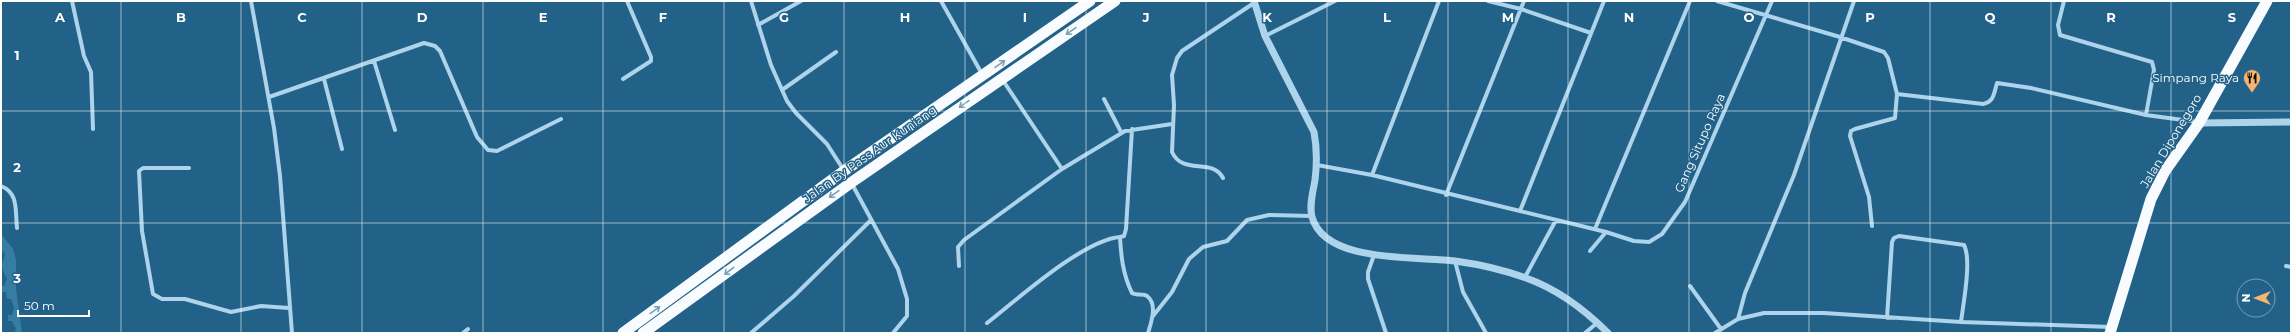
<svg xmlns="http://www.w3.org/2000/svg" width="2292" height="334" viewBox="0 0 2292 334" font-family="Montserrat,sans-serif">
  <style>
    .green { fill: #367da6 }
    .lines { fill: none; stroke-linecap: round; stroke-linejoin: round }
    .minor { stroke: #add4ea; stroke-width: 4 }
    .tertiary { stroke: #add4ea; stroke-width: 7 }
    .trunk { stroke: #f8fcfe; stroke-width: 11 }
    .oneway { stroke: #78a0b8 }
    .grid { fill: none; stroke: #fff; stroke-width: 1; stroke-opacity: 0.55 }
    .labels { text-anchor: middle; stroke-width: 3; stroke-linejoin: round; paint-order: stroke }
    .poi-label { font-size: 12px; fill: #fff; stroke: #226289; text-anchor: end }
    .street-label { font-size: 12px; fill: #fff; stroke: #226289 }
    .grid-label { font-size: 13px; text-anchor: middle; font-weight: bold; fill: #fff; stroke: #226289; stroke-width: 3; stroke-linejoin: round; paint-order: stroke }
  </style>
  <rect width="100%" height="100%" fill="#226289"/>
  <path class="green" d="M1 234 13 249 16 260V289L22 333H14L16 329 12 321H8V315H12L14 307 11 299H7L6 292H1V286H4L7 279C1 267 1 267 5 255L1 248Z"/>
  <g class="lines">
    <path class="minor" d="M72 1 84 56 91 72 93 129
      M251 1 274 128 280 176 292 333
      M751 1 771 65 787 101 796 113 827 144 843 169
      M941 1 982 74
      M1488 1 1521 9 1591 33
      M1604 1 1520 211 1606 232 1634 241 1649 242 1662 234 1685 202 1772 1
      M1717 1 1840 37 1884 52 1888 58 1897 94 1983 104C1994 102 1994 93 1997 83L2031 88 2146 115 2198 122
      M2064 1 2058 25 2060 35 2152 62 2154 70 2146 115
      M758 25 801 1
      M1265 36 1335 1
      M374 61 395 130
      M324 79 342 149
      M623 79 651 61V57L627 1
      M782 90 836 52
      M269 97 424 43 435 46 440 51 477 137 488 150 497 151 561 119
      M1104 99 1121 132
      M1132 129 1126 229 1124 236 1120 237C1121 256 1123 275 1132 293 1137 296 1143 293 1147 296 1158 304 1151 323 1148 333
      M1317 165 1372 175 1520 211
      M189 168H143L139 171 142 231 153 294 162 299H185L231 312 261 306 289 308
      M1062 169 1125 131 1172 124
      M1372 175 1439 1
      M1223 178C1212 157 1183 176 1172 152L1174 105 1172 75 1177 58 1182 51 1254 3
      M852 184 898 269 907 299V316L893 333
      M1 186C19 193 15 211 17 228
      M1446 195 1524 1
      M1872 226 1869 197 1850 136 1851 131 1855 129 1895 118 1897 94
      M1595 229 1690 1
      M1590 251 1606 232
      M1374 255 1368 272V279L1386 333
      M1455 261 1463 292 1486 333
      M959 266 958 247 964 240 1062 169 1002 79
      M2286 266 2291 267
      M1525 277 1556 220
      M1690 286 1721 329
      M1153 316 1172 292 1189 259 1203 247 1227 241 1247 220 1269 215 1312 216
      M1887 318 1892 242 1894 238 1899 236 1964 245C1972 260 1963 305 1961 322
      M1738 319 1745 293 1794 175 1854 1
      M987 323C1018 299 1083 240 1120 237
      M463 333 468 329
      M751 333 794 296 871 220
      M1585 333 1597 323
      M1715 333 1738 319 1764 313H1824L1961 322 2111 327"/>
    <path class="tertiary" d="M1254 1 1265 36 1314 132C1317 148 1317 164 1315 180 1313 192 1309 205 1312 217 1325 264 1417 256 1455 261 1477 264 1504 270 1526 278 1557 289 1585 310 1608 333
      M2199 123 2291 122"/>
    <path class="trunk" d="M623 333 844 171 1090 1
      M643 333 852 182 1115 1
      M2110 333 2151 199 2165 171 2199 123 2267 1"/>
  </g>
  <defs><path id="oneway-shaft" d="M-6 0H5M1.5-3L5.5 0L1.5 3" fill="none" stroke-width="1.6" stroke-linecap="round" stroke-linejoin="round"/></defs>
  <g class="oneway">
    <use href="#oneway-shaft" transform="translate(1071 31) rotate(145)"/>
    <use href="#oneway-shaft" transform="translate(1000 64) rotate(-35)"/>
    <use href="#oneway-shaft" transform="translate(964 104) rotate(145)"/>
    <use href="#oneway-shaft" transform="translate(834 194) rotate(145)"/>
    <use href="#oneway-shaft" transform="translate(729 271) rotate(143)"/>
    <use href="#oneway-shaft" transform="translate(655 310) rotate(-36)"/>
  </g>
  <path class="grid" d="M121 1V333M241 1V333M362 1V333M483 1V333M603 1V333M724 1V333M844 1V333M965 1V333M1086 1V333M1206 1V333M1327 1V333M1448 1V333M1568 1V333M1689 1V333M1809 1V333M1930 1V333M2051 1V333M2171 1V333M1 111H2291M1 223H2291"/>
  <defs>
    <g id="restaurant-pin" transform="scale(0.9)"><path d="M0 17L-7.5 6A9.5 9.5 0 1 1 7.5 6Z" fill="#f6b66f" stroke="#226289"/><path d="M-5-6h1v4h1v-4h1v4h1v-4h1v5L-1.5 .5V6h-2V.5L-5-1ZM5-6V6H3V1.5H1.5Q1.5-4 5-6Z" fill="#111"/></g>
  </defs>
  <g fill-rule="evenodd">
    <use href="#restaurant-pin" x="2252" y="78"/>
  </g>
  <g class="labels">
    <g class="poi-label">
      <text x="2239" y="82">Simpang Raya</text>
    </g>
    <g class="street-label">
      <text transform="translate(2171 141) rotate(-59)" y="4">Jalan Diponegoro</text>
      <text transform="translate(1700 143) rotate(-66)" y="4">Gang Situpo Raya</text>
      <text transform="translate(870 154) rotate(-35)" y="4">Jalan By Pass Aur Kuniang</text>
    </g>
  </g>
  <g class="grid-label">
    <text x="60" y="22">A</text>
    <text x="181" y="22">B</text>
    <text x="302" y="22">C</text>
    <text x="422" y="22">D</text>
    <text x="543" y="22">E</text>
    <text x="663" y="22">F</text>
    <text x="784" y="22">G</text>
    <text x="905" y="22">H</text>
    <text x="1025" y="22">I</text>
    <text x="1146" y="22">J</text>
    <text x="1267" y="22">K</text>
    <text x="1387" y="22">L</text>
    <text x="1508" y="22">M</text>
    <text x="1629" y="22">N</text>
    <text x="1749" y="22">O</text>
    <text x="1870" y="22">P</text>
    <text x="1990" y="22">Q</text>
    <text x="2111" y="22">R</text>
    <text x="2232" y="22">S</text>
    <text x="17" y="60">1</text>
    <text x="17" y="172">2</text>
    <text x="17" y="283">3</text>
  </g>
  <rect width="2292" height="334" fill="none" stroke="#ffffff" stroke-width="4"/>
  <g transform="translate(2256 298) rotate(270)"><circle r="19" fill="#226289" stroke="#7aa1b8"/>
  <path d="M0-3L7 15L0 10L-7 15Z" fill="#f6b66f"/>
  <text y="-6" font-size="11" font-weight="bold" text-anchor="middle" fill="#ffffff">N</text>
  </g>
  <path d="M18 310v6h71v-6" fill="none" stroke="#ffffff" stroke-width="2"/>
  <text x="24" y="310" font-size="12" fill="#ffffff" stroke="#226289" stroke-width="3" paint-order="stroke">50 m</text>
</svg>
